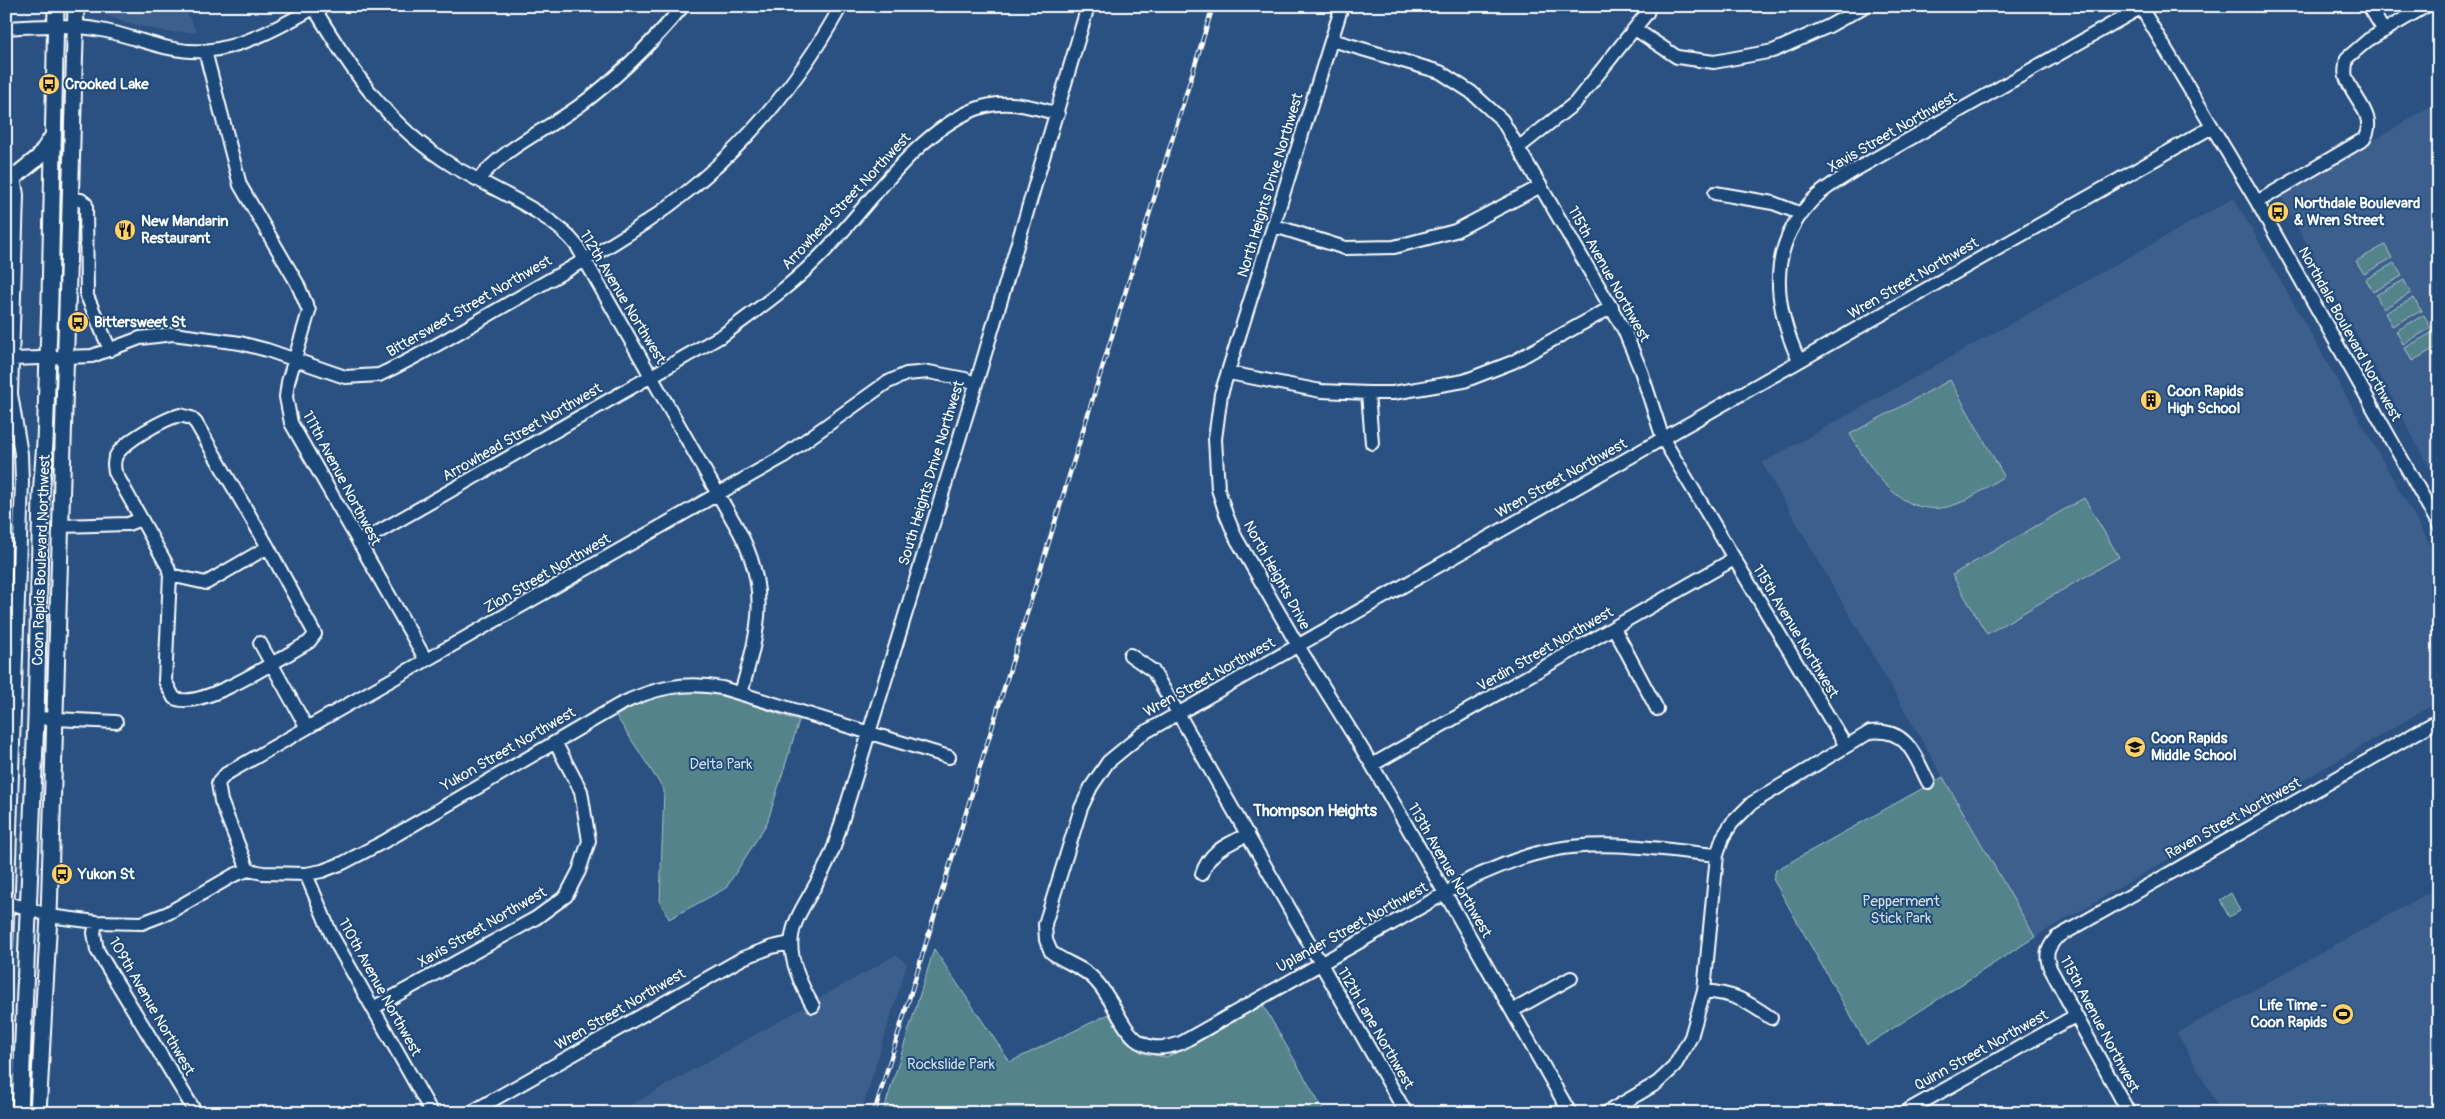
<svg xmlns="http://www.w3.org/2000/svg" width="2445" height="1119" viewBox="0 0 2445 1119" font-family="Pangolin,sans-serif">
  <style>
    .built { fill: #3d5e8d }
    .green { fill: #55838c; stroke: #aac1c6 }
    .lines { fill: none; stroke-linecap: round; stroke-linejoin: round }
    .minor-casing { stroke: #fff; stroke-width: 16 }
    .major-casing { stroke: #fff; stroke-width: 19 }
    .minor { stroke: #1f4a7a; stroke-width: 12 }
    .major { stroke: #1f4a7a; stroke-width: 15 }
    .rail-casing { stroke: #fff; stroke-width: 4.5 }
    .rail { stroke: #1f4a7a; stroke-width: 2.5; stroke-dasharray: 8; stroke-linecap: butt }
    .labels { text-anchor: middle; stroke-width: 4; stroke-linejoin: round; paint-order: stroke }
    .poi-label { font-size: 15px; font-weight: bold; fill: #fff; stroke: #1f4a7a; text-anchor: start }
    .street-label { font-size: 15px; fill: #fff; stroke: #1f4a7a }
    .park-label { font-size: 15px; fill: #d4e0e2; stroke: #1f4a7a }
    .neighbourhood-label { font-size: 16px; font-weight: bold; fill: #fff; stroke: #1f4a7a }
  </style>
  <rect width="100%" height="100%" fill="#2a5181"/>
  <filter id="ink" filterUnits="userSpaceOnUse"><feTurbulence type="fractalNoise" baseFrequency=".02" numOctaves="2"/><feDisplacementMap in="SourceGraphic" scale="10" xChannelSelector="R" yChannelSelector="G"/><feConvolveMatrix kernelMatrix="1 2 1 2 8 2 1 2 1" color-interpolation-filters="sRGB"/></filter>
  <g filter="url(#ink)">
    <path class="built" d="M95 6H183L197 32H168L132 24 95 12Z
      M2439 101V484L2281 197Z
      M2234 198 2439 560V701L2035 937 1762 463Z
      M2439 887V1113H2222L2177 1033Z
      M896 955 907 964 861 1113H617Z"/>
    <path class="green" d="M2385 245 2392 258 2364 274 2356 261Z
      M2394 263 2402 276 2373 292 2366 279Z
      M2404 280 2411 293 2383 309 2376 295Z
      M2414 298 2421 311 2392 326 2385 313Z
      M2424 315 2431 328 2403 344 2396 331Z
      M2433 332 2439 346 2412 361 2405 348Z
      M1950 380 2004 476C1988 486 1969 501 1951 506 1901 520 1871 470 1850 434Z
      M2084 498 2119 557 1987 634 1952 575Z
      M676 692C718 689 760 708 799 721L767 823 726 888 669 919 660 901 664 790 616 716 651 697Z
      M1943 777 2035 937 1867 1045 1773 879 1776 870Z
      M2231 893 2240 911 2229 917 2220 900Z
      M934 949 1010 1062 1109 1014 1125 1040 1142 1053 1166 1057 1190 1047 1263 1005 1325 1113H883Z"/>
    <g class="lines">
      <g class="minor-casing">
        <path id="minor" d="M1342 6 1221 394 1215 439 1218 489 1226 514 1236 538 1298 646 1372 765 1570 1113
          M2140 6 2257 202 2439 525
          M2369 6 2384 31
          M314 8C353 72 387 126 453 166 491 189 550 211 577 246L739 531C771 591 758 632 741 693
          M6 28C37 26 70 24 101 30 135 36 169 54 205 51 245 47 283 25 317 6
          M1635 29 1677 57 1714 62 1773 51 1829 26 1865 6
          M1332 40 1440 72 1471 92 1502 120 1624 330 1641 371 1663 439 1846 746
          M205 51 240 185 297 283 309 311 288 382 286 397 291 423 426 660
          M1518 148 1575 103 1647 13 1649 6
          M6 172 15 183 17 195 11 394 21 454 22 482 6 947
          M478 180C506 146 545 131 579 106 619 77 651 44 683 6
          M1715 193 1773 203 1802 214
          M70 199 81 200 86 204 87 296 110 350
          M2257 202 2364 139C2378 116 2353 99 2346 77 2344 71 2346 64 2347 58L2368 40 2426 6
          M1275 226 1345 248 1394 247 1455 231 1541 186
          M13 359 92 356 140 338 173 334 240 343 267 350 345 377 379 375C427 353 472 324 518 298 569 268 623 241 670 205 741 152 798 84 841 6
          M1799 361C1775 307 1766 253 1809 204 1821 190 1839 180 1855 170L2140 8
          M1229 373 1321 391 1368 393H1393L1464 381 1513 362 1612 307
          M1368 393 1372 443
          M180 415 191 418 196 423 268 547 315 634 309 642C283 656 201 712 174 698L165 681 170 575 168 567 115 472C114 466 113 462 116 456 124 441 164 419 180 415Z
          M61 526 128 524 141 519
          M359 543 723 335C755 311 787 289 815 261 864 214 912 134 976 109 1004 98 1030 106 1058 114
          M170 575 206 583 268 547
          M1614 628 1657 709
          M260 643 307 728
          M1130 655 1153 671 1178 713 1406 1113
          M36 718 116 722
          M1372 765 1734 559
          M1717 855C1663 850 1606 839 1552 850 1524 855 1497 867 1472 878L1181 1043C1126 1063 1124 1011 1096 981 1084 967 1065 963 1051 952L1046 940 1045 924 1081 808 1091 787 1108 762 1142 734 2212 127
          M248 870 221 801 218 783 226 774 781 458 886 383 906 374 929 372 965 379 976 384
          M306 874 331 934 432 1113
          M1202 874C1210 850 1227 845 1248 834
          M6 903 28 908 49 916 96 922 142 923 168 913 234 875 248 870 263 873 306 874 322 871 343 863 387 840 619 705C653 688 684 681 722 688L949 757
          M96 922 94 933 97 950 196 1113
          M1704 991C1735 994 1745 1000 1771 1018
          M813 1006C766 925 806 919 834 847L976 384 1088 6
          M373 1008 536 918 566 896 579 871 589 841 581 791 555 742
          M1512 1011 1571 978
          M470 1113 743 958 772 947 790 943
          M1606 1113 1657 1083 1674 1067 1691 1037 1704 991 1717 855 1723 837 1732 823 1752 803 1870 732C1907 728 1914 754 1928 782
          M1903 1113 2075 1016
          M2129 1113 2050 968C2045 955 2047 949 2056 938L2439 720"/>
      </g>
      <g class="major-casing">
        <path id="major" d="M13 178 39 157 53 136
          M20 1113 36 718 41 496 45 442 50 298 56 6
          M38 1113 49 916 76 6"/>
      </g>
      <use href="#minor" class="minor"/>
      <use href="#major" class="major"/>
      <g class="rail-casing">
        <path id="rail" d="M874 1113 1213 6"/>
      </g>
      <use href="#rail" class="rail"/>
    </g>
  </g>
  <defs>
    <g id="bus-disc" transform="scale(1.125)"><circle r="9.5" fill="#ffd166" stroke="#1f4a7a"/><path d="M-5-6H5V4H4V6H2V4H-2V6H-4V4H-5ZM-3.5-4V0h7V-4ZM-3.5 1.2v1.5H-2V1.2ZM2 1.2v1.5H3.5V1.2Z" fill="#111"/></g>
    <g id="restaurant-disc" transform="scale(1.125)"><circle r="9.5" fill="#ffd166" stroke="#1f4a7a"/><path d="M-5-6h1v4h1v-4h1v4h1v-4h1v5L-1.5 .5V6h-2V.5L-5-1ZM5-6V6H3V1.5H1.5Q1.5-4 5-6Z" fill="#111"/></g>
    <g id="building-disc" transform="scale(1.125)"><circle r="9.5" fill="#ffd166" stroke="#1f4a7a"/><path d="M-4-6H4V6H1V3H-1V6H-4ZM-2.5-4.3h1.7v1.8h-1.7ZM.8-4.3h1.7v1.8H.8ZM-2.5-1h1.7V.8h-1.7ZM.8-1h1.7V.8H.8Z" fill="#111"/></g>
    <g id="school-disc" transform="scale(1.125)"><circle r="9.5" fill="#ffd166" stroke="#1f4a7a"/><path d="M0-5L7-2L0 1L-7-2ZM-4 1L0 2.5L4 1V4Q0 6-4 4Z" fill="#111"/></g>
    <g id="stadium-disc" transform="scale(1.125)"><circle r="9.5" fill="#ffd166" stroke="#1f4a7a"/><path d="M0-5a6.5 5 0 1 0 0 10a6.5 5 0 1 0 0-10ZM-3.5-1.8h7v3.6h-7Z" fill="#111"/></g>
  </defs>
  <g fill-rule="evenodd">
    <use href="#bus-disc" x="49" y="84"/>
    <use href="#bus-disc" x="2278" y="212"/>
    <use href="#restaurant-disc" x="125" y="230"/>
    <use href="#bus-disc" x="78" y="322"/>
    <use href="#building-disc" x="2151" y="400"/>
    <use href="#school-disc" x="2135" y="747"/>
    <use href="#bus-disc" x="62" y="874"/>
    <use href="#stadium-disc" x="2343" y="1014"/>
  </g>
  <g class="labels">
    <g class="poi-label">
      <text x="65" y="89">Crooked Lake</text>
      <text x="2294" y="208">Northdale Boulevard<tspan x="2294" dy="17">&amp; Wren Street</tspan></text>
      <text x="141" y="226">New Mandarin<tspan x="141" dy="17">Restaurant</tspan></text>
      <text x="94" y="327">Bittersweet St</text>
      <text x="2167" y="396">Coon Rapids<tspan x="2167" dy="17">High School</tspan></text>
      <text x="2151" y="743">Coon Rapids<tspan x="2151" dy="17">Middle School</tspan></text>
      <text x="78" y="879">Yukon St</text>
      <text x="2327" y="1010" text-anchor="end">Life Time -<tspan x="2327" dy="17">Coon Rapids</tspan></text>
    </g>
    <g class="street-label">
      <text transform="translate(1892 132) rotate(-30)" y="5">Xavis Street Northwest</text>
      <text transform="translate(1270 185) rotate(-73)" y="5">North Heights Drive Northwest</text>
      <text transform="translate(846 201) rotate(-47)" y="5">Arrowhead Street Northwest</text>
      <text transform="translate(1609 274) rotate(61)" y="5">115th Avenue Northwest</text>
      <text transform="translate(1913 278) rotate(-30)" y="5">Wren Street Northwest</text>
      <text transform="translate(623 297) rotate(59)" y="5">112th Avenue Northwest</text>
      <text transform="translate(469 306) rotate(-30)" y="5">Bittersweet Street Northwest</text>
      <text transform="translate(2350 334) rotate(61)" y="5">Northdale Boulevard Northwest</text>
      <text transform="translate(522 432) rotate(-30)" y="5">Arrowhead Street Northwest</text>
      <text transform="translate(931 473) rotate(-73)" y="5">South Heights Drive Northwest</text>
      <text transform="translate(342 478) rotate(62)" y="5">111th Avenue Northwest</text>
      <text transform="translate(1561 478) rotate(-29)" y="5">Wren Street Northwest</text>
      <text transform="translate(41 560) rotate(-88)" y="5">Coon Rapids Boulevard Northwest</text>
      <text transform="translate(547 573) rotate(-30)" y="5">Zion Street Northwest</text>
      <text transform="translate(1277 575) rotate(61)" y="5">North Heights Drive</text>
      <text transform="translate(1796 631) rotate(59)" y="5">115th Avenue Northwest</text>
      <text transform="translate(1545 649) rotate(-30)" y="5">Verdin Street Northwest</text>
      <text transform="translate(1209 677) rotate(-29)" y="5">Wren Street Northwest</text>
      <text transform="translate(508 749) rotate(-30)" y="5">Yukon Street Northwest</text>
      <text transform="translate(2233 818) rotate(-29)" y="5">Raven Street Northwest</text>
      <text transform="translate(1450 870) rotate(60)" y="5">113th Avenue Northwest</text>
      <text transform="translate(482 927) rotate(-30)" y="5">Xavis Street Northwest</text>
      <text transform="translate(1352 927) rotate(-29)" y="5">Uplander Street Northwest</text>
      <text transform="translate(380 987) rotate(61)" y="5">110th Avenue Northwest</text>
      <text transform="translate(152 1006) rotate(60)" y="5">109th Avenue Northwest</text>
      <text transform="translate(620 1009) rotate(-30)" y="5">Wren Street Northwest</text>
      <text transform="translate(2100 1024) rotate(62)" y="5">115th Avenue Northwest</text>
      <text transform="translate(1376 1028) rotate(60)" y="5">112th Lane Northwest</text>
      <text transform="translate(1981 1050) rotate(-29)" y="5">Quinn Street Northwest</text>
    </g>
    <g class="park-label">
      <text x="721" y="769">Delta Park</text>
      <text x="1901" y="906">Pepperment<tspan x="1901" dy="17">Stick Park</tspan></text>
      <text x="951" y="1069">Rockslide Park</text>
    </g>
    <g class="neighbourhood-label">
      <text x="1315" y="816">Thompson Heights</text>
    </g>
  </g>
  <rect width="2445" height="1119" fill="none" stroke="#1f4a7a" stroke-width="25"/>
  <rect x="12" y="12" width="2420" height="1094" fill="none" stroke="#fff" stroke-width="2" filter="url(#ink)"/>
</svg>
